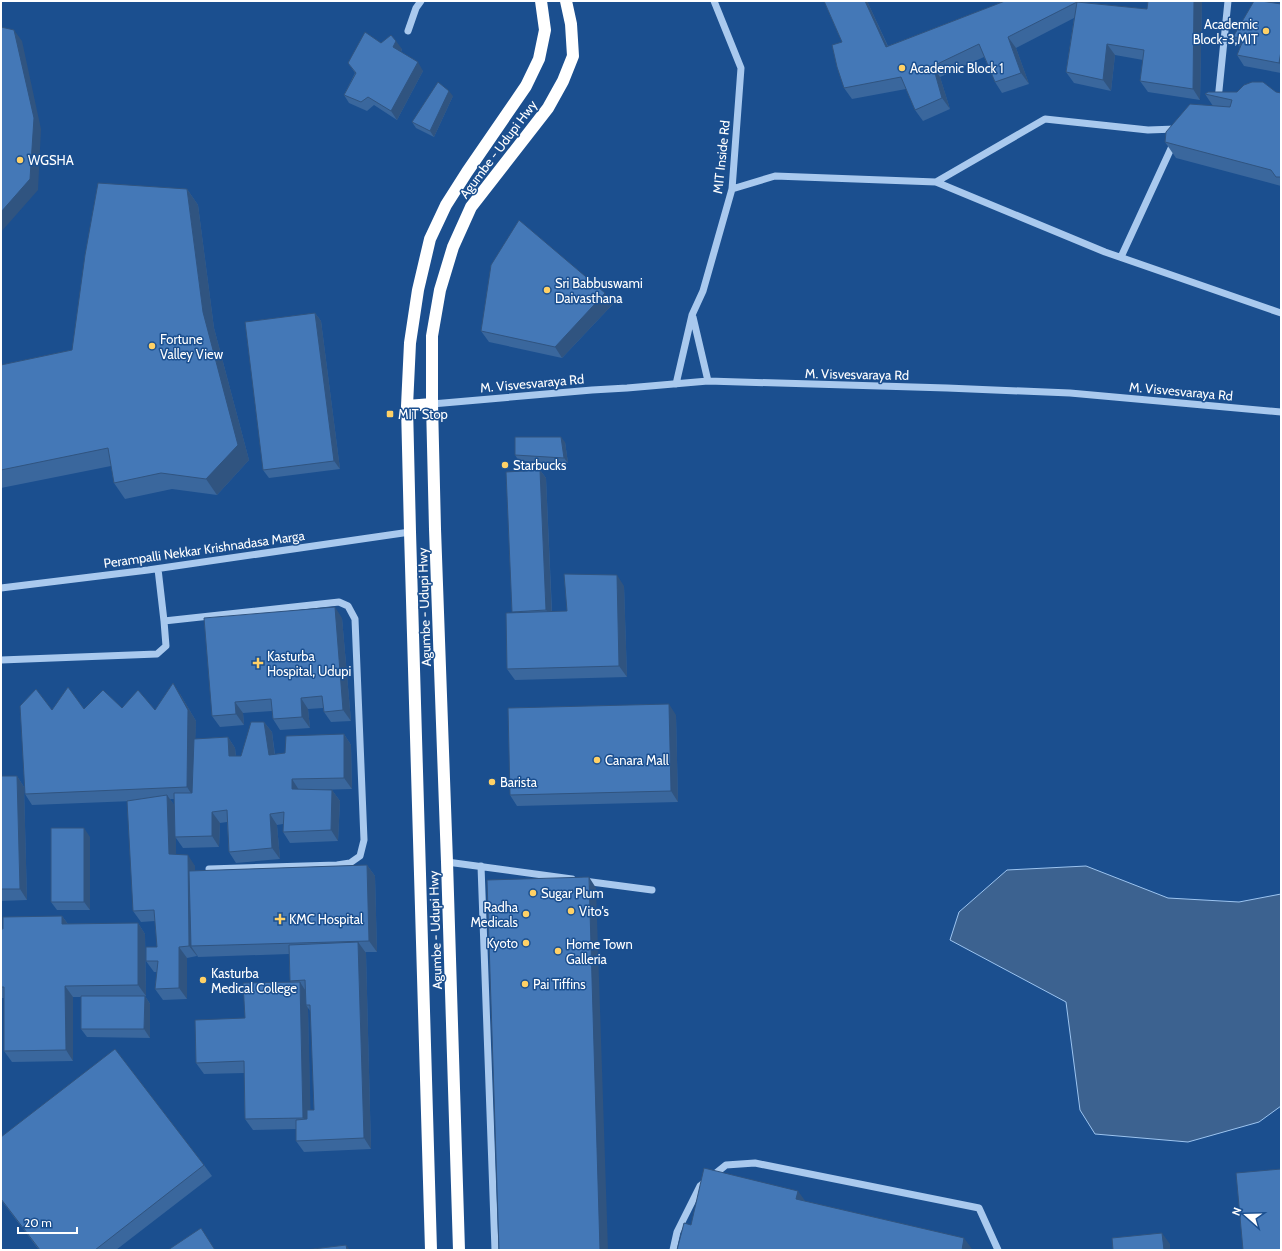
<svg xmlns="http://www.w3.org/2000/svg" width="1282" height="1251" viewBox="0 0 1282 1251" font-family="Cabin,sans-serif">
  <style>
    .water { fill: #3c6290; stroke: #9cc4f0 }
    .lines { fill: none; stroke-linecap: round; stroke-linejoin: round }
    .minor { stroke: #a9c9ee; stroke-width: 7 }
    .highway { stroke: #fff; stroke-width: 12 }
    .wall { fill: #3a679d; fill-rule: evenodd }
    .shaded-wall { fill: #305480 }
    .building { fill: #4478b7; stroke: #305480 }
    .poi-dot { fill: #ffd166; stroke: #1b4f8f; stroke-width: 1.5 }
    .labels { text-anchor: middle; stroke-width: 3; stroke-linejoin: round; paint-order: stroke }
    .poi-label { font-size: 13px; fill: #fff; stroke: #1b4f8f; text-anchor: start }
    .street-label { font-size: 13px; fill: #fff; stroke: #1b4f8f }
  </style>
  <rect width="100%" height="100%" fill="#1b4f8f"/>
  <path class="water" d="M1086 866 1168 898 1239 902 1281 894V1106L1259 1122 1188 1142 1095 1134 1080 1110 1066 1002 950 940 959 912 1007 870Z"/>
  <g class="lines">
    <path class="minor" d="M408 31 416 8 421 1
      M1218 100 1228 1
      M936 182 1045 119 1148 130 1176 129
      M732 189 775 176 936 182 1105 252 1281 313
      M1121 257 1174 142
      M693 317 708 381
      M676 384 692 315 703 291 732 189 741 68 714 1
      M432 404 592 390 627 388 708 381 947 388 1070 393 1281 412
      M158 569 164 621 339 602 348 606 355 619 364 840 360 856 350 863 337 865 209 869
      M1 588 148 570 410 532
      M1 660 157 654 166 646 164 621
      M447 862 572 879
      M481 866 495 1250
      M584 881 652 890
      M673 1250 677 1232 700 1186 726 1165 755 1163 979 1208 998 1250"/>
    <path class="highway" d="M407 406 432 404
      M431 1250 410 532 407 406 410 343 418 290 430 239 446 205 467 172 526 86 539 59 545 30 541 1
      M459 1250 447 862 435 529 432 404V336L440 290 453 247 471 207 548 108 563 81 573 56 571 24 566 1"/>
  </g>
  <path class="wall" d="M824 1H867L888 46 1005 1H1081V2L1147 9 1148 1H1202L1200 100 1148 92 1140 81 1143 60 1115 55 1111 91 1074 83 1066 72 1074 18 1016 48 1029 84 1002 93 995 82 984 57 940 77 950 109 923 121 915 110 906 89 852 99 844 88 842 42Z
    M1281 4V73L1244 66 1237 55 1240 47 1233 37Z
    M381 43 402 49 401 52 423 71 397 120 374 105 367 111 349 103 344 95 355 73 348 63Z
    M1276 92 1281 93V186L1176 158 1165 142 1213 106 1205 94Z
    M453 96 434 137 416 128 412 122Z
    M187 189 198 205 214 328 249 460 217 495 172 489 125 499 114 483 111 466 1 488V365L72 350Z
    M613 304 562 358 489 342 481 331Z
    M315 313 321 321 340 469 269 478 263 470Z
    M565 442 568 463 519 461 515 455Z
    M540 470 546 478 552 611H567L624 586 627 677 515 680 507 669Z
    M342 618 351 721 331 722 324 712 323 708 308 709 310 728 280 730 273 719 272 711 243 713 244 725 220 727 212 716Z
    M180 694 196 721 195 739 228 737 235 748 236 756H241L264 722 272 732 275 754 285 753 344 734 351 745 352 789 315 790H332L340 801 338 841 290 843 283 832V824L277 825 280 859 236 863 229 852 227 822 220 823 219 847 183 848 176 838V854L195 866V871L367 865 375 876 377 952H365L366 953 371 1149 304 1152 296 1141V1129L253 1130 245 1119 244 1073 204 1074 196 1063 245 1018 291 982 290 981 289 954 198 957 197 955V956L187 958V999L163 1000 155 989 157 972H154L146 961 157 947 155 921 141 922 133 911V801L32 805 25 794 52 710 122 708 155 710ZM170 799H174V805ZM308 1008 311 1012 314 1110H310Z
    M676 715 678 802 517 806 510 795Z
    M1 776H17L24 787 27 900 1 901Z
    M90 837V910H57L51 902Z
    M62 916 68 924 138 923 145 934 146 996H145L150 1004V1038L87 1037 81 1029V997H73V1061L12 1062 4 1051V998H1V929Z
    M1 1137 204 1165 212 1176 116 1250H39L1 1200Z"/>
  <path class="shaded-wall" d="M865 1H867L893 58 886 47Z
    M1194 1H1202L1200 100 1193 89Z
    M14 30 22 41 41 129 38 190 1 232V212Z
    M1008 37 1016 48 1029 84 1021 73Z
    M396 41 402 49 399 55 393 47Z
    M1107 44 1115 55 1111 91 1103 80Z
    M1281 51V66L1279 63Z
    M418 62 423 71 397 120 391 111Z
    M933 66 940 77 950 109 942 98Z
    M449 91 453 96 434 137 430 131Z
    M187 189 198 205 214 328 249 460 217 495 206 479 203 312Z
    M605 293 613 304 562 358 555 347Z
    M315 313 321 321 340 469 334 461Z
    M561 437 565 442 568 463 564 458Z
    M540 470 546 478 552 619 546 610Z
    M617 575 624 586 627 677 619 666Z
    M335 607 342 618 351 721 343 710Z
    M173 683 180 694 196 721 194 798 187 787Z
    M301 698 308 709 310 728 302 717Z
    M235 702 243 713 244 725 236 714Z
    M669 704 676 715 678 802 671 791Z
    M264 722 272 732 276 766 269 755Z
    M344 734 351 745 352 789 344 778Z
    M228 737 235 748 237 767 229 756Z
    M17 776 24 787 27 900 20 889Z
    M292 779 299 790 292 789Z
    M332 790 340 801 338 841 331 830Z
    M167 795 175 806V837L176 838V865L169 854Z
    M212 812 220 823 219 847 212 836Z
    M270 814 277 825 280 859 272 848Z
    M84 828 90 837V910L84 902Z
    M188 855 195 866 197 945 191 946 197 955V956L189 946Z
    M367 865 375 876 377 952 369 941Z
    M589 877 596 888 608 1250H600Z
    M62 916 70 927 62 924Z
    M138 923 145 934 146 996 138 985Z
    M358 942 366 953 371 1149 364 1138Z
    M179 947 187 958V999L179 988Z
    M300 982 307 993 306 1005 308 1008 311 1129 303 1118Z
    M65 986 73 997V1061L66 1050Z
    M145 996 150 1004V1038L144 1029Z
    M798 1191 806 1202 796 1199Z
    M1162 1233 1170 1244V1250H1164Z
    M964 1238 972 1249V1250H962Z
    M346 1245 350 1250H347Z"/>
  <path class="building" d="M824 1H865L886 47 1005 1H1076L1077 2 1008 37 1021 73 995 82 979 44 933 66 942 98 915 110 901 77 844 88 837 67 832 45 842 42Z
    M1148 1H1194L1193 89 1140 81 1144 50 1107 44 1103 80 1066 72 1077 2 1147 9Z
    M1254 1H1261L1281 4V51L1279 63 1237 55 1244 38 1233 37Z
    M1 27 14 30 34 118 30 179 1 212Z
    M365 32 381 43 391 35 396 41 393 47 418 62 391 111 368 97 361 102 344 95 356 73 348 63Z
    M438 82 449 91 430 131 412 122Z
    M1252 82H1263L1276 92 1281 93V177H1276L1271 170 1165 142 1166 132 1190 104 1230 107 1232 100 1205 94 1208 92H1237L1244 85Z
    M98 183 187 189 203 312 238 445 206 479 161 473 114 483 108 448 1 470V365L72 350 85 255Z
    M519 220 605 293 555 347 481 331 491 265Z
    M315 313 334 461 263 470 245 322Z
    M515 437H561L564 458 515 455Z
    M540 470 546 610 512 612 506 472Z
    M564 574 617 575 619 666 507 669 506 613 567 611Z
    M335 607 343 710 324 712 322 696 301 698 302 717 273 719 271 699 235 702 236 714 212 716 204 618Z
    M173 683 188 710 187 787 25 794 20 706 36 689 52 710 68 687 84 709 103 690 122 708 138 690 155 710Z
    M669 704 671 791 510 795 508 708Z
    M251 722H264L269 755 285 753 286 736 344 734V778L292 779V789L332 790 331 830 283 832 284 812 270 814 272 848 229 852 227 810 212 812V836L175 837 174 793H192L194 739 228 737 229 756H241Z
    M1 776H17L20 889H1Z
    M167 795 169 854 188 855 189 946 179 947V988L155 989 158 961H146V947H157L154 910 133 911 127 801Z
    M51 828H84V902H51Z
    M367 865 369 941 191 946 189 871Z
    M589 877 600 1250H499L487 880Z
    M62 916V924L138 923V985L65 986 66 1050 4 1051V987H1V929H3V917Z
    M358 942 364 1138 296 1141V1120L307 1119V1110H314L310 1005H306L305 980 290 981 289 945Z
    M300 982 303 1118 245 1119 244 1061 196 1063 195 1020 245 1018 243 983Z
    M81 996H145L144 1029H81Z
    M115 1049 204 1165 95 1250H40L1 1199V1137Z
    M704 1168 798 1191 796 1199 964 1238 962 1250H677L684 1223 691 1225Z
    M1281 1169V1250H1243L1236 1173Z
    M201 1228 215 1250H168Z
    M1162 1233 1164 1250H1113L1112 1238Z
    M346 1245 347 1250H305Z"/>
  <g class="poi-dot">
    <circle cx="1266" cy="31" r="4"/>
    <circle cx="902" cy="68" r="4"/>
    <circle cx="20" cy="160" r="4"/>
    <circle cx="547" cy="290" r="4"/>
    <circle cx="152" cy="346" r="4"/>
    <rect x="386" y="410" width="8" height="8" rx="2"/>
    <circle cx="505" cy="465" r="4"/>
    <path d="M256 657h4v4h4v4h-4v4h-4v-4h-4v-4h4z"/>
    <circle cx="597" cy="760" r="4"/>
    <circle cx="492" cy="782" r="4"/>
    <circle cx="533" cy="893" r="4"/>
    <circle cx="571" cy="911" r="4"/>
    <circle cx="526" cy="914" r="4"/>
    <path d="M278 913h4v4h4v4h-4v4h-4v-4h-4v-4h4z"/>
    <circle cx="526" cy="943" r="4"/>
    <circle cx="558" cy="951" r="4"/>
    <circle cx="203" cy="980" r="4"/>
    <circle cx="525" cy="984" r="4"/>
  </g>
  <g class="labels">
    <g class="poi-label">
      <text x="1258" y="29" text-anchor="end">Academic<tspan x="1258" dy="15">Block-3,MIT</tspan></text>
      <text x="910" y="73">Academic Block 1</text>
      <text x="28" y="165">WGSHA</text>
      <text x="555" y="288">Sri Babbuswami<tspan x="555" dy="15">Daivasthana</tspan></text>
      <text x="160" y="344">Fortune<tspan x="160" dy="15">Valley View</tspan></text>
      <text x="398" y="419">MIT Stop</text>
      <text x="513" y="470">Starbucks</text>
      <text x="267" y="661">Kasturba<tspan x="267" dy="15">Hospital, Udupi</tspan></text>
      <text x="605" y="765">Canara Mall</text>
      <text x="500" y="787">Barista</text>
      <text x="541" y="898">Sugar Plum</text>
      <text x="518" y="912" text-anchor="end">Radha<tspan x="518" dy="15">Medicals</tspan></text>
      <text x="579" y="916">Vito's</text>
      <text x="289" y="924">KMC Hospital</text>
      <text x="518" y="948" text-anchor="end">Kyoto</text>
      <text x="566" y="949">Home Town<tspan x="566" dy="15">Galleria</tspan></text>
      <text x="211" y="978">Kasturba<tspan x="211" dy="15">Medical College</tspan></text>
      <text x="533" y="989">Pai Tiffins</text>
    </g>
    <g class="street-label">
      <text transform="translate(498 149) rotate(-53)" y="5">Agumbe - Udupi Hwy</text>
      <text transform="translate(721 157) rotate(-84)" y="5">MIT Inside Rd</text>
      <text transform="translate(857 374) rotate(1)" y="5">M. Visvesvaraya Rd</text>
      <text transform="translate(532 383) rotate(-5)" y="5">M. Visvesvaraya Rd</text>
      <text transform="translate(1181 391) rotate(5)" y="5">M. Visvesvaraya Rd</text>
      <text transform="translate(204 549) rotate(-8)" y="5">Perampalli Nekkar Krishnadasa Marga</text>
      <text transform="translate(424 607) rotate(-92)" y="5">Agumbe - Udupi Hwy</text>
      <text transform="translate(435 930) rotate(-92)" y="5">Agumbe - Udupi Hwy</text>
    </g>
  </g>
  <rect width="1282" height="1251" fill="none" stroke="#ffffff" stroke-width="4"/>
  <g transform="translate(1246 1215) rotate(290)" stroke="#1b4f8f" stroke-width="3" paint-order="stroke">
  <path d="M0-3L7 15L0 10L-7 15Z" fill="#ffffff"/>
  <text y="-6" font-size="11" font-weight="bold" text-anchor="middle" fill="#ffffff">N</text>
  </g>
  <path d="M18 1227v6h59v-6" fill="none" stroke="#ffffff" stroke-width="2"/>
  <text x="24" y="1227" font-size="12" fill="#ffffff" stroke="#1b4f8f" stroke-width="3" paint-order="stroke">20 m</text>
</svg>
